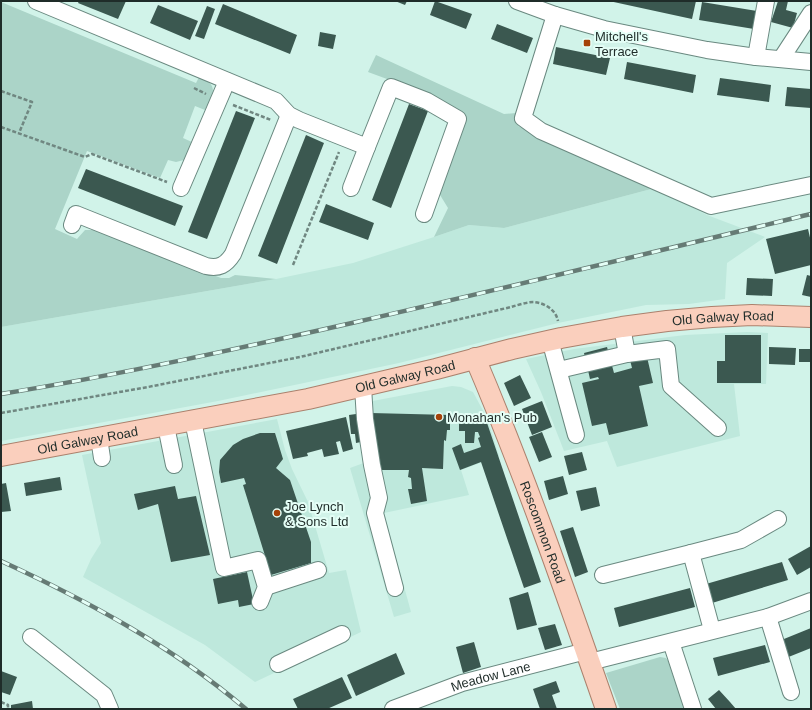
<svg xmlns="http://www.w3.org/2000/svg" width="812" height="710" viewBox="0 0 812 710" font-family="Arial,sans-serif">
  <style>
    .built { fill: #bee8dc }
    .green { fill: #abd4c8 }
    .building { fill: #3b5850 }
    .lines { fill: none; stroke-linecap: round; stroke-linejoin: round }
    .minor-casing { stroke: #6a8980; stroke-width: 18 }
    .major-casing { stroke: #ab816d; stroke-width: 22 }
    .path { stroke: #708781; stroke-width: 2.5; stroke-dasharray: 4 2; stroke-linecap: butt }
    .minor { stroke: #fff; stroke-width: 16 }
    .major { stroke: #facfbd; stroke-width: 20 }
    .rail-casing { stroke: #667b75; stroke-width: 4.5 }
    .rail { stroke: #e4fef6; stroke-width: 3; stroke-dasharray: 9; stroke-linecap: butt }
    .poi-dot { fill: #a54209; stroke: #e4fef6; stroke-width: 1.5 }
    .labels { text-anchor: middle; stroke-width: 4; stroke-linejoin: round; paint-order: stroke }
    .poi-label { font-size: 13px; fill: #1f2c29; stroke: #e4fef6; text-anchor: start }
    .street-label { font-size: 13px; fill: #1f2c29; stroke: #e4fef6 }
  </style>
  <rect width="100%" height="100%" fill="#d1f3e9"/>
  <path class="built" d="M655 188 707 215 765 237 727 263 725 299 689 304 646 305 558 323 399 363 218 401 1 441V327L276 279 353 263 434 237 469 225 504 228Z
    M747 332 768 333 766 384H734L740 436 617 467 607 441 564 451 541 392 526 359 574 349 685 335Z
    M452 386 461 387 473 392 487 418 499 456 461 470 469 495 384 513 411 612 394 617 350 468 369 461 362 403Z
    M277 419 285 450 292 469 308 502 329 573 346 570 361 632 255 682 205 645 83 577 91 559 101 543 82 455Z"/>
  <path class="green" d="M1 2 196 83 199 77C220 85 213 94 205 110L195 106 183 138 194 143 184 160 176 162 168 160 160 178 87 151 55 229 77 239 85 230H97L221 278H229L235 275 276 279 1 327Z
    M376 55 504 114 516 113 518 126 655 188 504 228 469 225 434 237 448 208 437 190 462 117 425 93 368 72Z
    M660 657 666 658 669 662 687 709H620L606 673Z"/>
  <path class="building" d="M79 1H126L118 19 78 3Z
    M395 1H407L405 5Z
    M435 1 472 14 466 29 430 15Z
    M609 1H696L692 19Z
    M778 1H788L786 10 797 13 793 28 771 22Z
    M702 2 757 11 754 29 699 20Z
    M223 4 297 35 290 54 215 24Z
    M158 5 198 21 190 40 150 23Z
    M207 6 215 9 204 39 195 36Z
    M497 24 533 38 527 53 491 39Z
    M320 32 336 35 333 49 318 46Z
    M556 47 610 58 606 75 553 64Z
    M627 62 696 75 693 93 624 79Z
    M720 78 771 85 769 102 717 95Z
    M787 87 811 89V108L785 106Z
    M409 104 428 111 391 208 372 200Z
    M236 111 255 118 207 239 188 232Z
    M306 135 324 143 277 264 258 256Z
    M86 169 183 206 175 226 78 188Z
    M326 204 374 223 368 240 319 222Z
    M808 229 811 242V265L775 274 766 239Z
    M807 275 811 276V297L802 295Z
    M747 278 773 279 772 296 746 295Z
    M725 335H761V383H717V361H725Z
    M607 347 614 373 632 368 630 360 647 357 653 383 639 386 648 426 609 435 606 423 592 426 582 383 599 379 598 377 590 379 584 353Z
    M769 347 796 348 795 365 769 364Z
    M799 349H811V362H799Z
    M520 375 531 398 514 406 504 383Z
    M542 401 552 427 532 435 522 409Z
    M363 413 366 441 356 443 355 434H351L349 415Z
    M371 413 450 415V430H447L446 441 444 440 443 469 422 468 427 501 411 504 408 489H412L411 478 408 477 409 470H380V462L377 457Z
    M459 416 485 417 541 582 524 588 481 462 460 470 452 448 461 444 464 453 481 447 478 438 480 437 478 432H475L474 443H465V431H459Z
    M346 417 353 449 343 452 340 441 336 442 339 454 324 457 322 449 307 453 308 456 293 459 286 431Z
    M542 432 552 457 539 462 529 437Z
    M260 433H275L283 459 276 468 290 480 311 542V563L271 575 243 485 246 484 244 478 221 483 219 472 220 460 233 445 243 439Z
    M582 452 587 470 569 475 564 456Z
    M563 476 568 494 549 500 544 481Z
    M60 477 62 490 26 496 24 483Z
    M6 483 11 511 1 512V484Z
    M175 486 178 499 196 496 210 555 171 562 158 504 138 510 134 494Z
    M596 487 600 506 581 511 576 491Z
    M573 527 588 572 575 577 560 531Z
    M811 546V567L797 575 788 559Z
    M782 562 788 580 712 603 706 584Z
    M247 572 254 604 239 607 238 600 218 604 213 579Z
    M690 588 695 607 619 627 614 608Z
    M528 592 537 625 517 630 509 598Z
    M555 624 562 645 545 650 538 628Z
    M811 628V648L786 658 779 641Z
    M474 642 481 667 463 673 456 647Z
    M765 645 770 662 718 676 713 658Z
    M396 653 405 674 356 696 347 675Z
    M1 671 17 677 10 695 1 692Z
    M342 677 352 698 327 709H298L293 699Z
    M556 681 560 692 552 695 557 709H540L533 689Z
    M719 690 730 702 736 709H716L708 699Z
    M32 701 33 709H11V705Z"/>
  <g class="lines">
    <g class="minor-casing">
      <g id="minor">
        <path d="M36 1 276 101 289 115 299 120 367 147 391 87 427 101 458 119 424 214"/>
        <path d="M517 1 555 15 604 29 707 50 756 57 811 62"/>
        <path d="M555 15 523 118 541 131 711 206 811 185"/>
        <path d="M756 57 766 1"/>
        <path d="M781 59 811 13"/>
        <path d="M181 188 227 81"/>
        <path d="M351 188 367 147"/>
        <path d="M72 225 76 214 206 266C219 269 226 265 233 254L289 115"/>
        <path d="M622 327 627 354"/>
        <path d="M550 340 576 435"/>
        <path d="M559 370 627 354 667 349 671 386 718 428"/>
        <path d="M363 387 365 419 372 465 379 498 375 513 395 588"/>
        <path d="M193 421 224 568 258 560 266 587 260 602"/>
        <path d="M166 426 174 465"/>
        <path d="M99 438 102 458"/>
        <path d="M603 575 691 553"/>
        <path d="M266 587 318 570"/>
        <path d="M768 617 791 692"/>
        <path d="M712 630 691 553 741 540 778 519"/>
        <path d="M31 637 104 695 110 709"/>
        <path d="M671 642 693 709"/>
        <path d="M590 662 768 617 811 601"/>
        <path d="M278 664 342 634"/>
        <path id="s1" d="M393 709 462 683 586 651"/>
      </g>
    </g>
    <g class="major-casing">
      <g id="major">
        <path id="s2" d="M475 358C524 473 565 591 606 709"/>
        <path id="s3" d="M1 456 308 399 436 369 512 349 561 338 622 327 667 321 712 317 752 315 811 317"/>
      </g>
    </g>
    <path class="path" d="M194 88 206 94
      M1 91 32 102 19 133
      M233 105 271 120
      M1 127 85 157 92 154 167 182
      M293 265 339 152
      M1 413 148 387 300 357 511 307C518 305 527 302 534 302 545 303 556 310 558 321
      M1 702 8 705V709"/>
    <use href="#minor" class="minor"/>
    <use href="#major" class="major"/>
    <g class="rail-casing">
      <path id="rail" d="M1 394C119 375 236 349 352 323 506 288 658 251 811 214
        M1 561C88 601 173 647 246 709"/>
    </g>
    <use href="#rail" class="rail"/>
  </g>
  <g class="poi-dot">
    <rect x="583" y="39" width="8" height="8" rx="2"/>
    <circle cx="439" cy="417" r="4"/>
    <circle cx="277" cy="513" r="4"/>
  </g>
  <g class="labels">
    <g class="poi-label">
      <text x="595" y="41">Mitchell's<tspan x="595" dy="15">Terrace</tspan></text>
      <text x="447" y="422">Monahan's Pub</text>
      <text x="285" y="511">Joe Lynch<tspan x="285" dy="15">&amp; Sons Ltd</tspan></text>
    </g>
    <g class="street-label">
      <text dy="5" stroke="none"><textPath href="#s3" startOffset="736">Old Galway Road</textPath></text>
      <text dy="5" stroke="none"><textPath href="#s3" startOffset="412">Old Galway Road</textPath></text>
      <text dy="5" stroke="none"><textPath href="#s3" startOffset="88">Old Galway Road</textPath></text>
      <text dy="5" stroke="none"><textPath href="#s2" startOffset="187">Roscommon Road</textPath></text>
      <text dy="5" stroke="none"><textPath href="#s1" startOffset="103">Meadow Lane</textPath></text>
    </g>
  </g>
  <rect width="812" height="710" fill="none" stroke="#1f2c29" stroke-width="4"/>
</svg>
